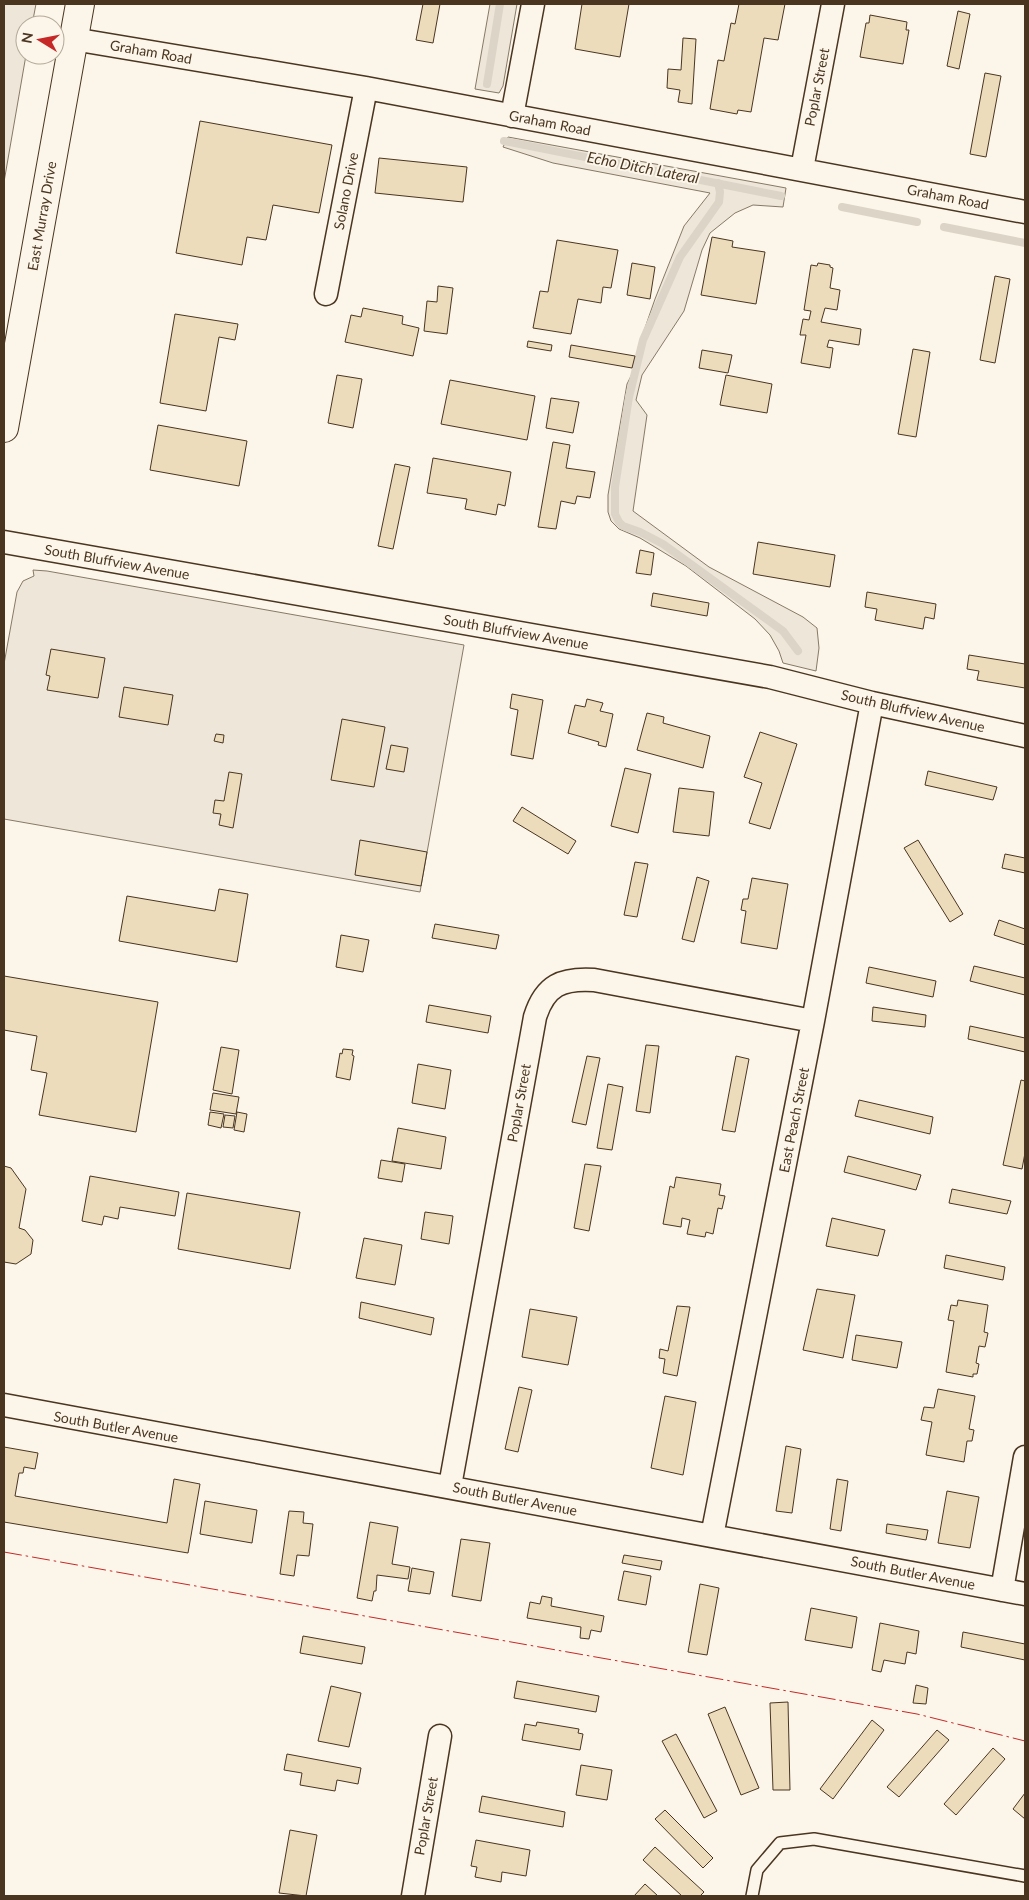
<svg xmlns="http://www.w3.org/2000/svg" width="1029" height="1900" viewBox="0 0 1029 1900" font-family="Lato,sans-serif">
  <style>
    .green { fill: #ede6d9; stroke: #887966 }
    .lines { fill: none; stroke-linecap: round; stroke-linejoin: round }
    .stream { stroke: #dcd4c6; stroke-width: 8 }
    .building { fill: #ecdcbc; stroke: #4a3520 }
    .lane-casing { stroke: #4a3520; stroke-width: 14 }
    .street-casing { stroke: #4a3520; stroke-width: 25 }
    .highway-casing { stroke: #4a3520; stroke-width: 30 }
    .lane { stroke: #fbf6e9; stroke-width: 11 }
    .street { stroke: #fbf6e9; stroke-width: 22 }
    .highway { stroke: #fbf6e9; stroke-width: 28 }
    .power { stroke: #c62828; stroke-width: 1; stroke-dasharray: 18 4 2.5 4; stroke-linecap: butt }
    .labels { text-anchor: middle; stroke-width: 4; stroke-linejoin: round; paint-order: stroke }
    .street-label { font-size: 14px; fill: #4a3520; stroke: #fbf6e9 }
    .water-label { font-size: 15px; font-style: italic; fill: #4a3520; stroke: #fbf6e9 }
  </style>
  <rect width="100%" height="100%" fill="#fbf6e9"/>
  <path class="green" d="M4 4H36L32 25H25V55H26L4 182Z
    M490 4H517L503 86 499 93 475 89Z
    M508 137 786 188 783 207 753 205 735 213 710 233 702 250 684 311 642 375 636 400 647 415 633 511 709 567 803 617 817 628 819 648 816 671 783 663 779 651 770 635 755 619 686 566 640 538 619 529 611 521 608 512V495L627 384 635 368 638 348 655 299 684 226 710 193 553 163 503 147Z
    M33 570 47 571 464 645 420 892 4 819V664L17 592 23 581 34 576Z"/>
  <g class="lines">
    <path class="stream" d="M487 84 500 4
      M504 141 781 196
      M718 183 720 192 719 202 680 257 643 340 629 397 615 487V514L619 522 623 526 640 532 663 544 783 631 798 651
      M842 207 917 222
      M944 227 1025 243"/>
  </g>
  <path class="building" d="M423 4H440L433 43 416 40Z
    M582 4H629L620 57 575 49Z
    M739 4H785L778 40 764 38 751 112 738 110 737 114 710 109 718 60 724 61 731 23 735 24Z
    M958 11 970 14 959 69 947 66Z
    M870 15 907 22 906 30H909L903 64 860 57 866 23H869Z
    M683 38 696 39 692 104 678 102 680 90 667 88 668 69 681 70Z
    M985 73 1001 76 986 157 970 154Z
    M200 121 332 145 319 213 273 205 266 240 247 237 242 265 176 253Z
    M379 158 467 167 463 202 375 193Z
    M712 237 733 241 732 247 765 252 756 304 701 295Z
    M557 240 618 250 611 288 603 287 601 303 578 299 571 334 533 328 540 291 548 292Z
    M632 263 655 267 650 299 627 295Z
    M818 263 830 265V267L833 268 830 288 840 290 837 310 825 308 821 322 861 329 859 345 829 340 827 347 833 348 830 368 801 363 806 335H800L803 319 809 320 811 311 804 310 811 265 817 266Z
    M995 276 1010 279 995 363 980 360Z
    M438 286 453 288 447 334 424 331 427 301 437 302Z
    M363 308 403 316 402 324 419 328 413 356 345 342 351 315 361 317Z
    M175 314 238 324 235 340 219 337 206 411 160 403Z
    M528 341 552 345 551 351 527 347Z
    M571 345 635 356 632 368 569 357Z
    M913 349 930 352 916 437 898 434Z
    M702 350 732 355 728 373 699 368Z
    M337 375 362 379 353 428 328 423Z
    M726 375 772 384 767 413 720 405Z
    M450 380 535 396 527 440 441 424Z
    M551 398 579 402 573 433 546 428Z
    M158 425 247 441 239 486 150 470Z
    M553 442 570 445 566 468 595 472 590 498 577 496 575 504 561 501 556 529 538 527Z
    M433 458 511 472 505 506 498 504 496 515 465 509 467 499 427 493Z
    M395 464 410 467 393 549 378 546Z
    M758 542 835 555 830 587 753 574Z
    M640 550 654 553 651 575 636 573Z
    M867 592 936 604 934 619 925 617 923 629 875 620 877 609 865 607Z
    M653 593 709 603 707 616 651 606Z
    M51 649 105 658 98 698 47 690 50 676 46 675Z
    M969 655 1025 664V688L977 680 979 671 967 669Z
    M124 687 173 695 168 725 119 717Z
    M512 694 543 700 533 759 511 755 518 710 510 708Z
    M587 699 603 703 600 711 613 714 606 747 598 745 599 742 568 733 575 705 585 707Z
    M647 713 664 717 663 723 710 736 703 768 637 750Z
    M342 719 385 727 374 787 331 780Z
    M760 732 797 744 770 829 749 823 762 783 744 777Z
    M216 734 224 735 223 743 214 741Z
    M391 745 408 748 404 772 386 769Z
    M625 768 651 774 638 833 611 826Z
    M928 771 997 787 993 800 925 785Z
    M229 772 242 774 233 828 219 825 221 814 213 813 215 800 224 801Z
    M679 788 714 792 709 836 673 832Z
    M522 807 576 841 568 854 513 821Z
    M360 840 427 852 421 886 355 875Z
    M918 840 963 914 950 922 904 848Z
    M1005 854 1025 858V873L1002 868Z
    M635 862 648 864 637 917 624 915Z
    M697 877 709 881 694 942 682 939Z
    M752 878 788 884 777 949 741 943 746 911 741 910 743 899H748Z
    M219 889 248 894 237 962 119 941 127 896 215 911Z
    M999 920 1025 929V945L994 935Z
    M435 924 499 935 496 949 432 938Z
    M341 935 369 940 363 972 336 967Z
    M974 966 1025 978V995L970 981Z
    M869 967 936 981 933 997 866 983Z
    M4 976 158 1002 136 1132 39 1115 47 1073 31 1070 37 1036 4 1030Z
    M429 1005 491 1016 488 1033 426 1022Z
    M873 1007 926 1015 925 1027 872 1021Z
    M970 1026 1025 1038V1052L968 1039Z
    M646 1045 659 1046 650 1113 636 1111Z
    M221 1047 239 1050 232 1094 213 1090Z
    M343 1049 353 1050 352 1055 354 1056 350 1080 336 1077 340 1053 342 1054Z
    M587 1056 600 1058 586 1125 572 1122Z
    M736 1056 749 1059 735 1132 722 1130Z
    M418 1064 451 1070 445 1109 412 1103Z
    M1021 1080 1025 1081V1153L1022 1169 1003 1165Z
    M608 1084 623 1087 612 1150 597 1148Z
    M213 1093 239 1097 236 1114 210 1110Z
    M859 1100 933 1117 930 1134 855 1116Z
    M210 1112 224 1114 221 1128 208 1125Z
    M237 1112 247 1114 244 1132 234 1130Z
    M225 1115 235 1116 233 1128 223 1127Z
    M398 1128 446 1137 441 1169 392 1161Z
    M848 1156 921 1175 916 1190 844 1172Z
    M381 1160 405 1164 402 1182 378 1178Z
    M585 1164 601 1166 589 1231 574 1228Z
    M4 1166 11 1168 26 1189 19 1228 25 1230 33 1240 31 1254 16 1264 4 1262Z
    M90 1176 179 1192 175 1216 120 1207 118 1219 104 1216 102 1225 82 1221Z
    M676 1177 721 1184 719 1195 725 1196 722 1209 718 1208 713 1234 706 1232 705 1237 687 1234 690 1220 682 1218 681 1227 663 1224 670 1186 674 1188Z
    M952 1189 1011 1201 1007 1214 949 1203Z
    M187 1193 300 1212 290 1269 178 1249Z
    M425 1212 453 1216 449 1244 421 1239Z
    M832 1218 885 1230 878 1256 826 1246Z
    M364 1238 402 1245 395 1285 356 1278Z
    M946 1255 1005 1267 1003 1280 944 1268Z
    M817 1289 855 1295 843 1358 803 1350Z
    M958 1300 988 1305 984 1332 988 1333 985 1347 979 1346 976 1363 979 1364 977 1374H973V1377L946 1372 954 1321 948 1320 951 1305 957 1306Z
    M361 1302 434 1318 431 1335 359 1318Z
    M677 1306 690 1307 677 1376 663 1373 665 1359 659 1358 660 1349 668 1351Z
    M530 1309 577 1317 568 1365 522 1357Z
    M856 1335 902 1342 897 1368 852 1360Z
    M519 1387 532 1390 518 1452 505 1449Z
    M938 1389 975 1396 969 1429 974 1430 972 1441H967L964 1462 926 1455 932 1422 921 1420 924 1407 934 1408Z
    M665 1396 696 1402 683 1475 651 1468Z
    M786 1446 801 1449 792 1513 776 1511Z
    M4 1447 38 1453 35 1469 24 1467 23 1473H19L15 1496 167 1523 174 1479 200 1484 188 1553 4 1522Z
    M837 1479 848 1481 841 1531 830 1529Z
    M947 1491 979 1497 970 1548 938 1543Z
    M205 1501 257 1510 252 1543 200 1534Z
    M289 1511 304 1512 303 1523 313 1524 309 1556 297 1555 294 1576 280 1574Z
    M370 1522 398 1527 392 1564 410 1567 408 1579 377 1575 376 1591H374L372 1601 357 1598Z
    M887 1524 928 1530 926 1540 886 1533Z
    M461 1539 490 1543 481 1601 452 1596Z
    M624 1555 662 1561 660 1570 622 1563Z
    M412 1568 434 1572 430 1594 408 1591Z
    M624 1571 651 1576 646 1605 618 1600Z
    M700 1584 719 1588 707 1655 688 1652Z
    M542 1596 552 1598 551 1606 604 1616 601 1632 591 1630 589 1639 580 1638 581 1627 527 1618 530 1602 540 1604Z
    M811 1608 857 1617 852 1648 805 1640Z
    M880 1623 919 1631 916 1654 907 1652 905 1664 884 1660 881 1672 872 1670Z
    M963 1632 1025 1644V1660L961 1647Z
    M303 1636 365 1647 362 1664 300 1653Z
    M517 1681 599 1696 596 1712 514 1698Z
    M916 1685 928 1688 926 1704 913 1703Z
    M331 1686 361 1693 349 1747 318 1741Z
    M788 1702 790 1790H773L770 1703Z
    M725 1707 759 1788 741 1795 708 1714Z
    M872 1720 884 1730 833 1799 820 1789Z
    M537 1722 579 1729 578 1733 583 1734 580 1750 522 1740 525 1724 536 1726Z
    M937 1730 949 1740 899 1797 887 1787Z
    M676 1734 717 1811 704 1818 662 1741Z
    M993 1748 1005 1759 956 1815 944 1804Z
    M287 1754 361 1768 358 1784 337 1780 335 1791 300 1785 302 1773 284 1770Z
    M581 1765 612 1770 607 1800 576 1795Z
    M1025 1793V1819L1013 1809Z
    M482 1796 565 1812 563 1827 479 1812Z
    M665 1810 713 1858 703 1868 655 1819Z
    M290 1830 317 1835 306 1896 279 1893Z
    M476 1840 530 1850 526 1876 502 1872 501 1882 475 1877 477 1867 471 1866Z
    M655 1847 704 1892 700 1896H682L643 1860Z
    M645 1884 658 1896H634Z"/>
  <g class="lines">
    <g class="lane-casing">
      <path id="lane" d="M752 1896 757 1870 780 1843 814 1839 1025 1876"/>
    </g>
    <g class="street-casing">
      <path id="street" d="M73 39 366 88 1025 212
        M512 116 533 4
        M802 169 833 4
        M326 294 366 88
        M4 542 770 677 872 703 1025 736
        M4 1405 1025 1594
        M450 1486 535 1017C545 985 562 978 594 980L813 1021
        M712 1536 813 1021 872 703
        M1002 1590 1025 1457
        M413 1896 440 1736"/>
    </g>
    <g class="highway-casing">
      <path id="highway" d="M4 428 80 4"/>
    </g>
    <use href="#lane" class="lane"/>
    <use href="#street" class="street"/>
    <use href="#highway" class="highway"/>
    <path class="power" d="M4 1552 917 1714 1025 1741"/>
  </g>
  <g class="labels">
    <g class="street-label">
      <text transform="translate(151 52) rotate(10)" y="5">Graham Road</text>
      <text transform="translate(817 87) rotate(-79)" y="5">Poplar Street</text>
      <text transform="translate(550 123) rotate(11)" y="5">Graham Road</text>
      <text transform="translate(346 191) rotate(-79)" y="5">Solano Drive</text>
      <text transform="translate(948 197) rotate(11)" y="5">Graham Road</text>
      <text transform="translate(42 216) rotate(-80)" y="5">East Murray Drive</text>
      <text transform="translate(117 562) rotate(10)" y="5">South Bluffview Avenue</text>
      <text transform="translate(516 632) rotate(10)" y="5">South Bluffview Avenue</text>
      <text transform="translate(913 711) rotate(13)" y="5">South Bluffview Avenue</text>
      <text transform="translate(519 1103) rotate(-80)" y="5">Poplar Street</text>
      <text transform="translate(794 1120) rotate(-79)" y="5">East Peach Street</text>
      <text transform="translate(116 1427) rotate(10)" y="5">South Butler Avenue</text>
      <text transform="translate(515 1499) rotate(11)" y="5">South Butler Avenue</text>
      <text transform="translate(913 1573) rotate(11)" y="5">South Butler Avenue</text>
      <text transform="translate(426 1816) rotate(-80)" y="5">Poplar Street</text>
    </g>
    <g class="water-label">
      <text transform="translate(643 168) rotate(11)" y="5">Echo Ditch Lateral</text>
    </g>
  </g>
  <rect width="1029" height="1900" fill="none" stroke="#4a3520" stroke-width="10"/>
  <g transform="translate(40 40) rotate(280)"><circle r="24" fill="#fbf6e9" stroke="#b4a999"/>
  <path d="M0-4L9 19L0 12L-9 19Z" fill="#c62828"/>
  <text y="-8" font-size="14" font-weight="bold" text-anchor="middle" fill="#4a3520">N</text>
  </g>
</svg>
